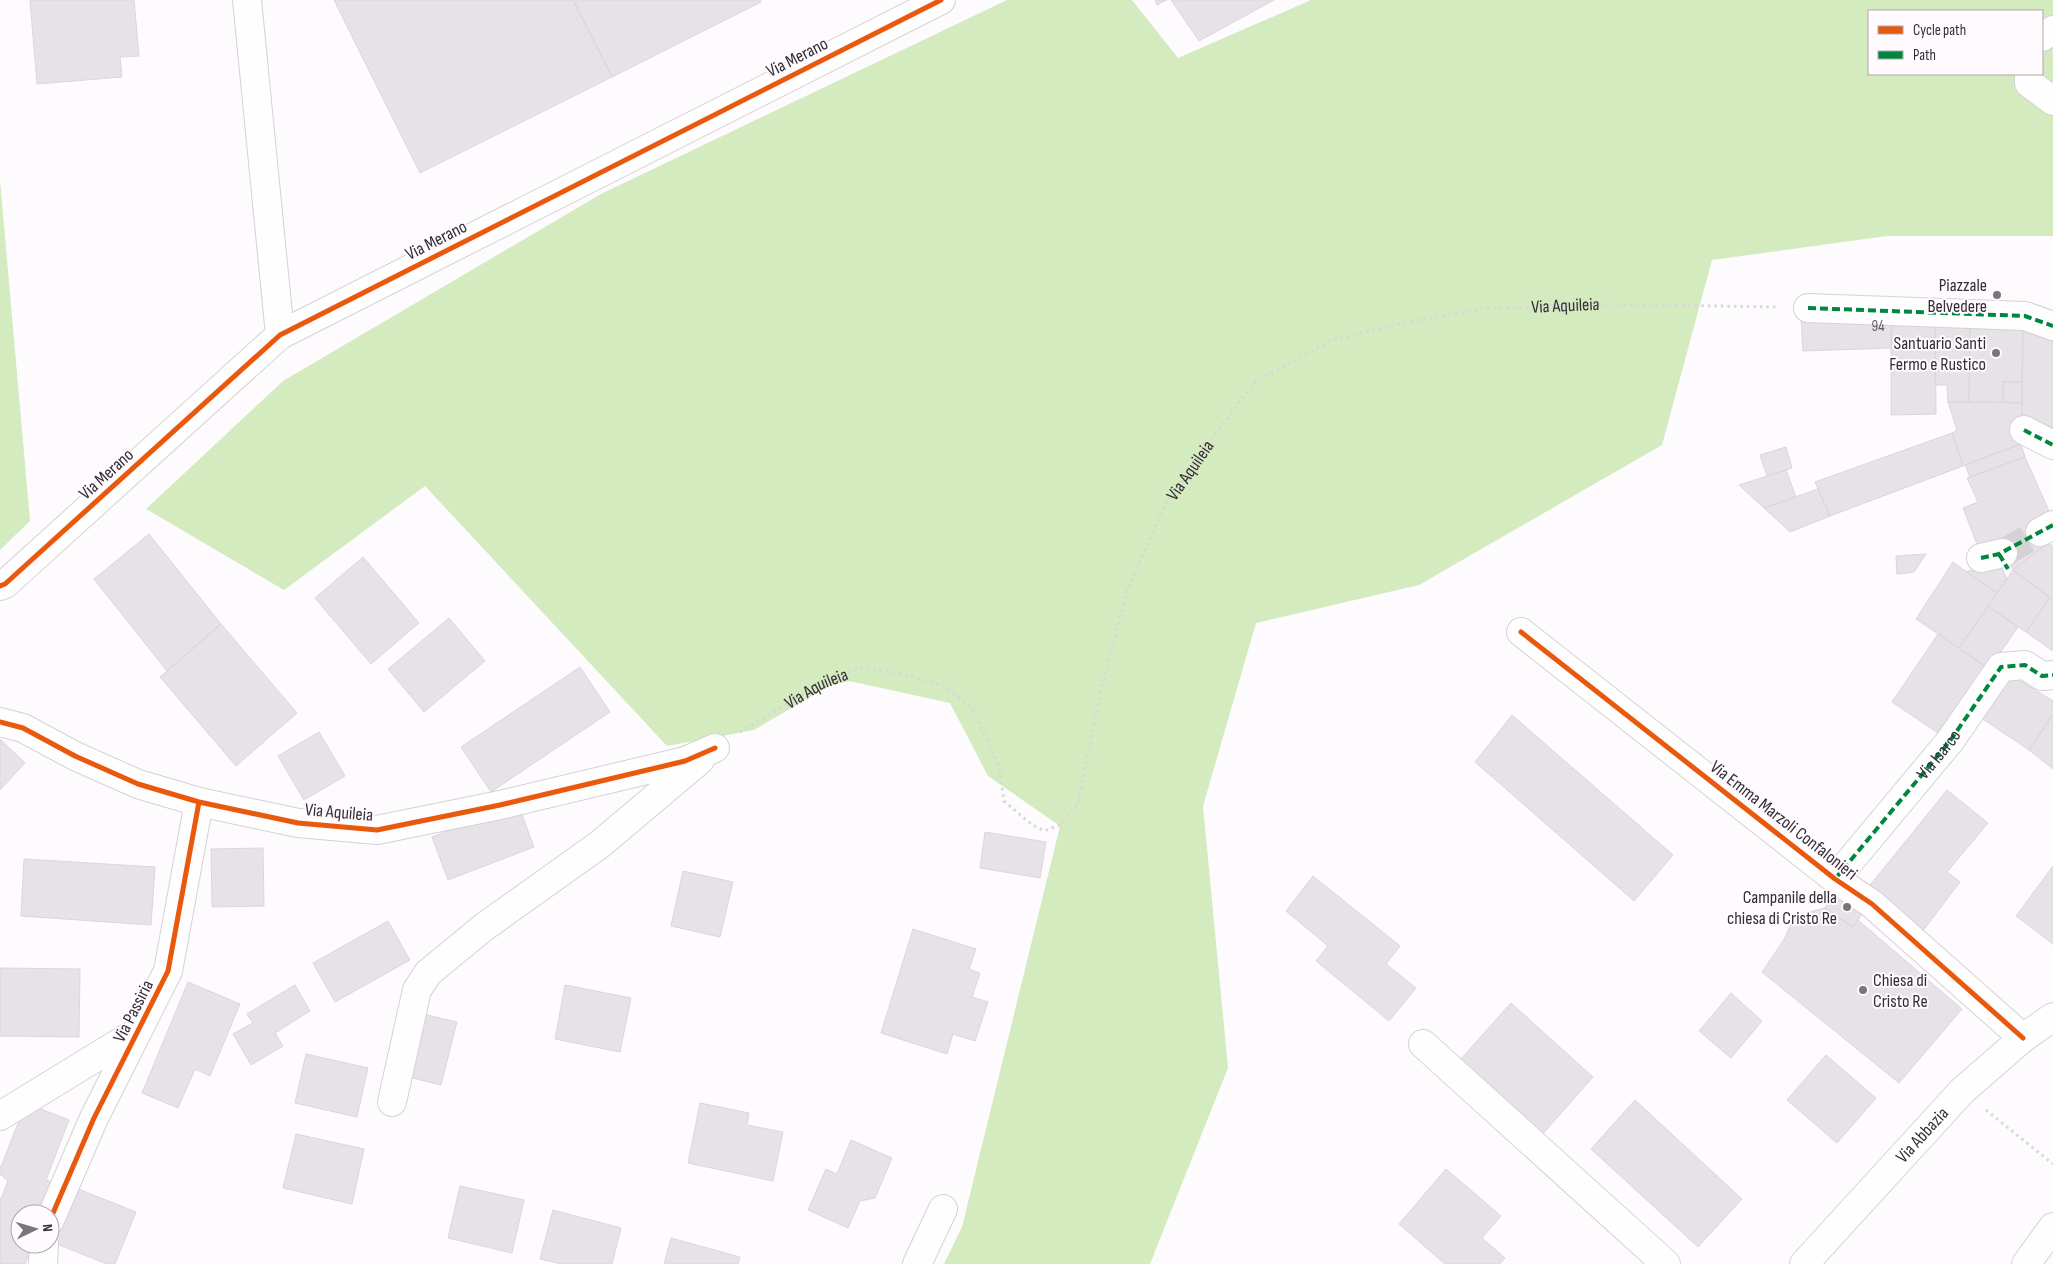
<svg xmlns="http://www.w3.org/2000/svg" width="2053" height="1264" viewBox="0 0 2053 1264" font-family="'Sofia Sans Condensed',sans-serif">
  <style>
    .forest { fill: #d4eabf; fill-rule: evenodd }
    .building { fill: #e7e2e7; stroke: #dad6da }
    .lines { fill: none; stroke-linecap: round; stroke-linejoin: round }
    .minor-tunnel { stroke: #d5d2d5; stroke-width: 28; stroke-dasharray: 28 14; stroke-linecap: butt }
    .minor-casing { stroke: #d5d1d5; stroke-width: 30 }
    .tertiary-casing { stroke: #d5d1d5; stroke-width: 30 }
    .path { stroke: #d8d8d8; stroke-width: 3; stroke-dasharray: 2.5 4; stroke-linecap: butt }
    .minor { stroke: #fffeff; stroke-width: 28 }
    .tertiary { stroke: #fffeff; stroke-width: 28 }
    .quiet { stroke: #00873e; stroke-width: 4; stroke-dasharray: 8 4; stroke-linecap: butt }
    .cycleway-casing { stroke: #fefafe; stroke-width: 8 }
    .cycleway { stroke: #e8590c; stroke-width: 5 }
    .poi-dot { fill: #7a757a; stroke: #fefafe; stroke-width: 2 }
    .labels { text-anchor: middle; stroke-width: 4; stroke-linejoin: round; paint-order: stroke }
    .number-label { font-size: 15px; fill: #615a61 }
    .street-label { font-size: 18px; fill: #342d34; stroke: #fefafe }
    .poi-label { font-size: 18px; fill: #342d34; stroke: #fefafe; text-anchor: end }
  </style>
  <rect width="100%" height="100%" fill="#fdfbfd"/>
  <path class="forest" d="M1007 0H1132L1178 58 1311 0H2053V236H1887L1712 260 1662 445 1419 585 1256 623 1203 806 1228 1068 1150 1264H944L962 1227 1060 826 988 776 950 703 849 681 829 686 754 730 667 746 425 486 284 590 146 509 283 381 601 194ZM1869 11H2042V74H1869Z
    M0 180 30 521 0 550Z"/>
  <path class="building" d="M30 0H134L139 56 120 57 122 77 37 84Z
    M334 0H573L612 77 420 173Z
    M573 0H760L761 2 612 77Z
    M1155 0H1167L1157 5Z
    M1171 0H1274L1199 41Z
    M1891 316 1892 348 1803 351 1801 318Z
    M1891 316 1935 317 1936 414 1891 415Z
    M1935 317 1970 320 1969 402H1948L1947 385H1935Z
    M1970 320 2023 324 2022 382H2003V402H1969Z
    M2023 324 2053 333V428L2022 416Z
    M2003 382H2022V403L2003 402Z
    M1948 402 2022 403 2021 444 1963 466 1952 433 1957 430Z
    M1952 433 1963 466 1830 516 1815 482Z
    M2021 444 2025 457 1970 477 1965 465Z
    M1786 447 1792 468 1767 476 1760 455Z
    M2025 457 2053 520 2001 548 1980 552 1963 508 1978 502 1967 478Z
    M1786 470 1796 497 1764 508 1739 485Z
    M1818 489 1830 516 1790 532 1764 508Z
    M2037 529 2048 543 2013 570 2001 548Z
    M149 534 221 624 167 671 94 579Z
    M2048 543 2053 546V600L2013 570Z
    M1926 554 1914 572 1897 574 1896 556Z
    M363 557 419 623 371 664 315 598Z
    M1997 558 2007 579 1997 593 1967 572Z
    M1953 562 1997 593 1959 648 1916 619Z
    M2013 570 2050 597 2026 632 1988 606Z
    M2050 597 2053 600V651L2026 632Z
    M1988 606 2018 627 1989 669 1959 648Z
    M449 618 485 661 424 712 388 669Z
    M221 624 297 713 236 766 160 677Z
    M1938 634 1989 669 1944 737 1892 702Z
    M580 667 610 712 491 792 461 747Z
    M2005 671 2053 701V714L2029 750 1975 714Z
    M2053 714V769L2029 750Z
    M1512 715 1673 855 1634 901 1475 762Z
    M319 732 345 776 304 800 278 756Z
    M0 739 25 763 0 790Z
    M1947 790 1988 823 1947 872 1960 882 1922 932 1867 889Z
    M518 804 534 847 448 880 432 837Z
    M985 832 1046 842 1040 878 980 868Z
    M263 848 264 906 212 907 211 849Z
    M24 859 155 867 151 925 21 916Z
    M2053 866V944L2016 916Z
    M683 871 733 882 720 937 671 926Z
    M1313 876 1400 946 1386 964 1416 988 1389 1021 1316 961 1328 946 1286 911Z
    M1840 886 1868 905 1853 927 1825 908Z
    M1825 908 1853 927 1858 920 1962 1009 1899 1083 1762 972 1785 938 1794 916Z
    M388 921 410 960 335 1002 313 963Z
    M913 929 976 949 969 969 980 973 972 997 988 1002 975 1041 953 1034 947 1054 881 1033Z
    M0 968 80 969 79 1037 0 1036Z
    M188 982 240 1004 210 1076 195 1069 178 1108 142 1093Z
    M295 985 310 1011 275 1033 283 1046 251 1065 233 1034 253 1023 247 1014Z
    M565 985 631 998 620 1052 555 1039Z
    M1731 993 1762 1021 1731 1058 1699 1031Z
    M1511 1003 1593 1077 1540 1137 1458 1062Z
    M423 1014 457 1022 441 1085 408 1077Z
    M306 1054 368 1068 357 1117 295 1103Z
    M1826 1055 1876 1098 1837 1143 1787 1100Z
    M1635 1100 1742 1199 1698 1247 1591 1149Z
    M26 1103 69 1120 46 1180 57 1184 45 1214H20V1244H33L25 1264H0V1201L8 1181 0 1174V1169Z
    M700 1103 749 1113 747 1125 783 1132 773 1181 688 1163Z
    M296 1134 364 1149 352 1204 283 1188Z
    M851 1140 892 1158 875 1198 860 1201 848 1228 808 1210 826 1169 837 1174Z
    M1446 1169 1501 1216 1482 1238 1505 1258 1500 1264H1445L1399 1224Z
    M460 1186 524 1200 512 1253 448 1238Z
    M76 1188 136 1212 115 1264H107L54 1243Z
    M553 1210 621 1228 612 1264H561L540 1259Z
    M671 1238 740 1257 738 1264H664Z"/>
  <g class="lines">
    <path class="minor-tunnel" d="M2003 553 2040 532"/>
    <g class="minor-casing">
      <g id="minor">
        <path d="M247 0 280 335"/>
        <path d="M2042 37 2053 30"/>
        <path d="M2029 74V83L2053 101"/>
        <path d="M1808 308 2025 316 2053 326"/>
        <path d="M2024 430 2053 445"/>
        <path d="M2040 532 2053 525"/>
        <path d="M1981 558 2003 553"/>
        <path d="M1521 632 1835 879 1872 904 2023 1038"/>
        <path d="M0 722 23 728 75 756 138 784 199 802 298 823 377 830 500 805 685 761 715 748"/>
        <path id="s2" d="M1835 879 1950 741 2001 667 2025 665 2042 676 2053 675"/>
        <path d="M1423 1044 1666 1264"/>
        <path d="M392 1102 417 990 428 973 484 927 599 845 700 760"/>
        <path d="M0 1116 137 1032"/>
        <path d="M50 1220 94 1118 168 971 199 802"/>
        <path d="M43 1264 44 1244"/>
        <path d="M917 1264 943 1209"/>
        <path id="s3" d="M1804 1264 1962 1091 2023 1038 2053 1017"/>
        <path d="M2026 1264 2053 1227"/>
      </g>
    </g>
    <g class="tertiary-casing">
      <path id="tertiary" d="M0 586 5 584 280 335 941 0"/>
    </g>
    <g class="path">
      <path id="s1" d="M740 732 820 684 860 668 899 673 945 686 972 708 999 766 1004 801 1031 824 1044 831 1060 825 1078 804 1100 694 1127 591 1163 509 1209 443 1254 383 1330 341 1403 323 1483 309 1593 304 1778 307"/>
      <path d="M1986 1110 2053 1164"/>
    </g>
    <use href="#minor" class="minor"/>
    <use href="#tertiary" class="tertiary"/>
    <path class="quiet" d="M1808 308 2025 316 2053 326
      M2024 430 2053 445
      M1999 554 2008 569
      M1981 558 1999 554 2053 525
      M1835 879 1950 741 2001 667 2025 665 2042 676 2053 675"/>
    <g class="cycleway-casing">
      <path id="cycleway" d="M0 586 5 584 280 335 941 0
        M1521 632 1835 879 1872 904 2023 1038
        M0 722 23 728 75 756 138 784 199 802 298 823 377 830 500 805 685 761 715 748
        M50 1220 94 1118 168 971 199 802"/>
    </g>
    <use href="#cycleway" class="cycleway"/>
  </g>
  <g class="poi-dot">
    <circle cx="1997" cy="295" r="5"/>
    <circle cx="1996" cy="353" r="5"/>
    <circle cx="1847" cy="907" r="5"/>
    <circle cx="1863" cy="990" r="5"/>
  </g>
  <g class="labels">
    <g class="number-label">
      <text x="1878" y="331">94</text>
    </g>
    <g class="street-label">
      <text transform="translate(797 57) rotate(-27)" y="6">Via Merano</text>
      <text transform="translate(436 240) rotate(-27)" y="6">Via Merano</text>
      <text dy="6" stroke="none"><textPath href="#s1" startOffset="1242">Via Aquileia</textPath></text>
      <text dy="6" stroke="none"><textPath href="#s1" startOffset="808">Via Aquileia</textPath></text>
      <text transform="translate(106 474) rotate(-42)" y="6">Via Merano</text>
      <text dy="6" stroke="none"><textPath href="#s1" startOffset="88">Via Aquileia</textPath></text>
      <text dy="6" stroke="none"><textPath href="#s2" startOffset="162">Via Isarco</textPath></text>
      <text transform="translate(339 812) rotate(5)" y="6">Via Aquileia</text>
      <text transform="translate(1784 820) rotate(38)" y="6">Via Emma Marzoli Confalonieri</text>
      <text transform="translate(133 1011) rotate(-63)" y="6">Via Passiria</text>
      <text dy="6" stroke="none"><textPath href="#s3" startOffset="175">Via Abbazia</textPath></text>
    </g>
    <g class="poi-label">
      <text x="1987" y="291">Piazzale<tspan x="1987" dy="21">Belvedere</tspan></text>
      <text x="1986" y="349">Santuario Santi<tspan x="1986" dy="21">Fermo e Rustico</tspan></text>
      <text x="1837" y="903">Campanile della<tspan x="1837" dy="21">chiesa di Cristo Re</tspan></text>
      <text x="1873" y="986" text-anchor="start">Chiesa di<tspan x="1873" dy="21">Cristo Re</tspan></text>
    </g>
  </g>
  <rect x="1868" y="10" width="175" height="65" fill="#fefafe" stroke="#ada8ad"/>
  <rect x="1878" y="26" width="25" height="8" fill="#e8590c" stroke="#ada8ad"/>
  <text x="1913" y="35" font-size="15" fill="#342d34">Cycle path</text>
  <rect x="1878" y="51" width="25" height="8" fill="#00873e" stroke="#ada8ad"/>
  <text x="1913" y="60" font-size="15" fill="#342d34">Path</text>
  <g transform="translate(35 1229) rotate(85)"><circle r="24" fill="#fefafe" stroke="#ada8ad"/>
  <path d="M0-4L9 19L0 12L-9 19Z" fill="#7a757a"/>
  <text y="-8" font-size="14" font-weight="bold" text-anchor="middle" fill="#342d34">N</text>
  </g>
</svg>
